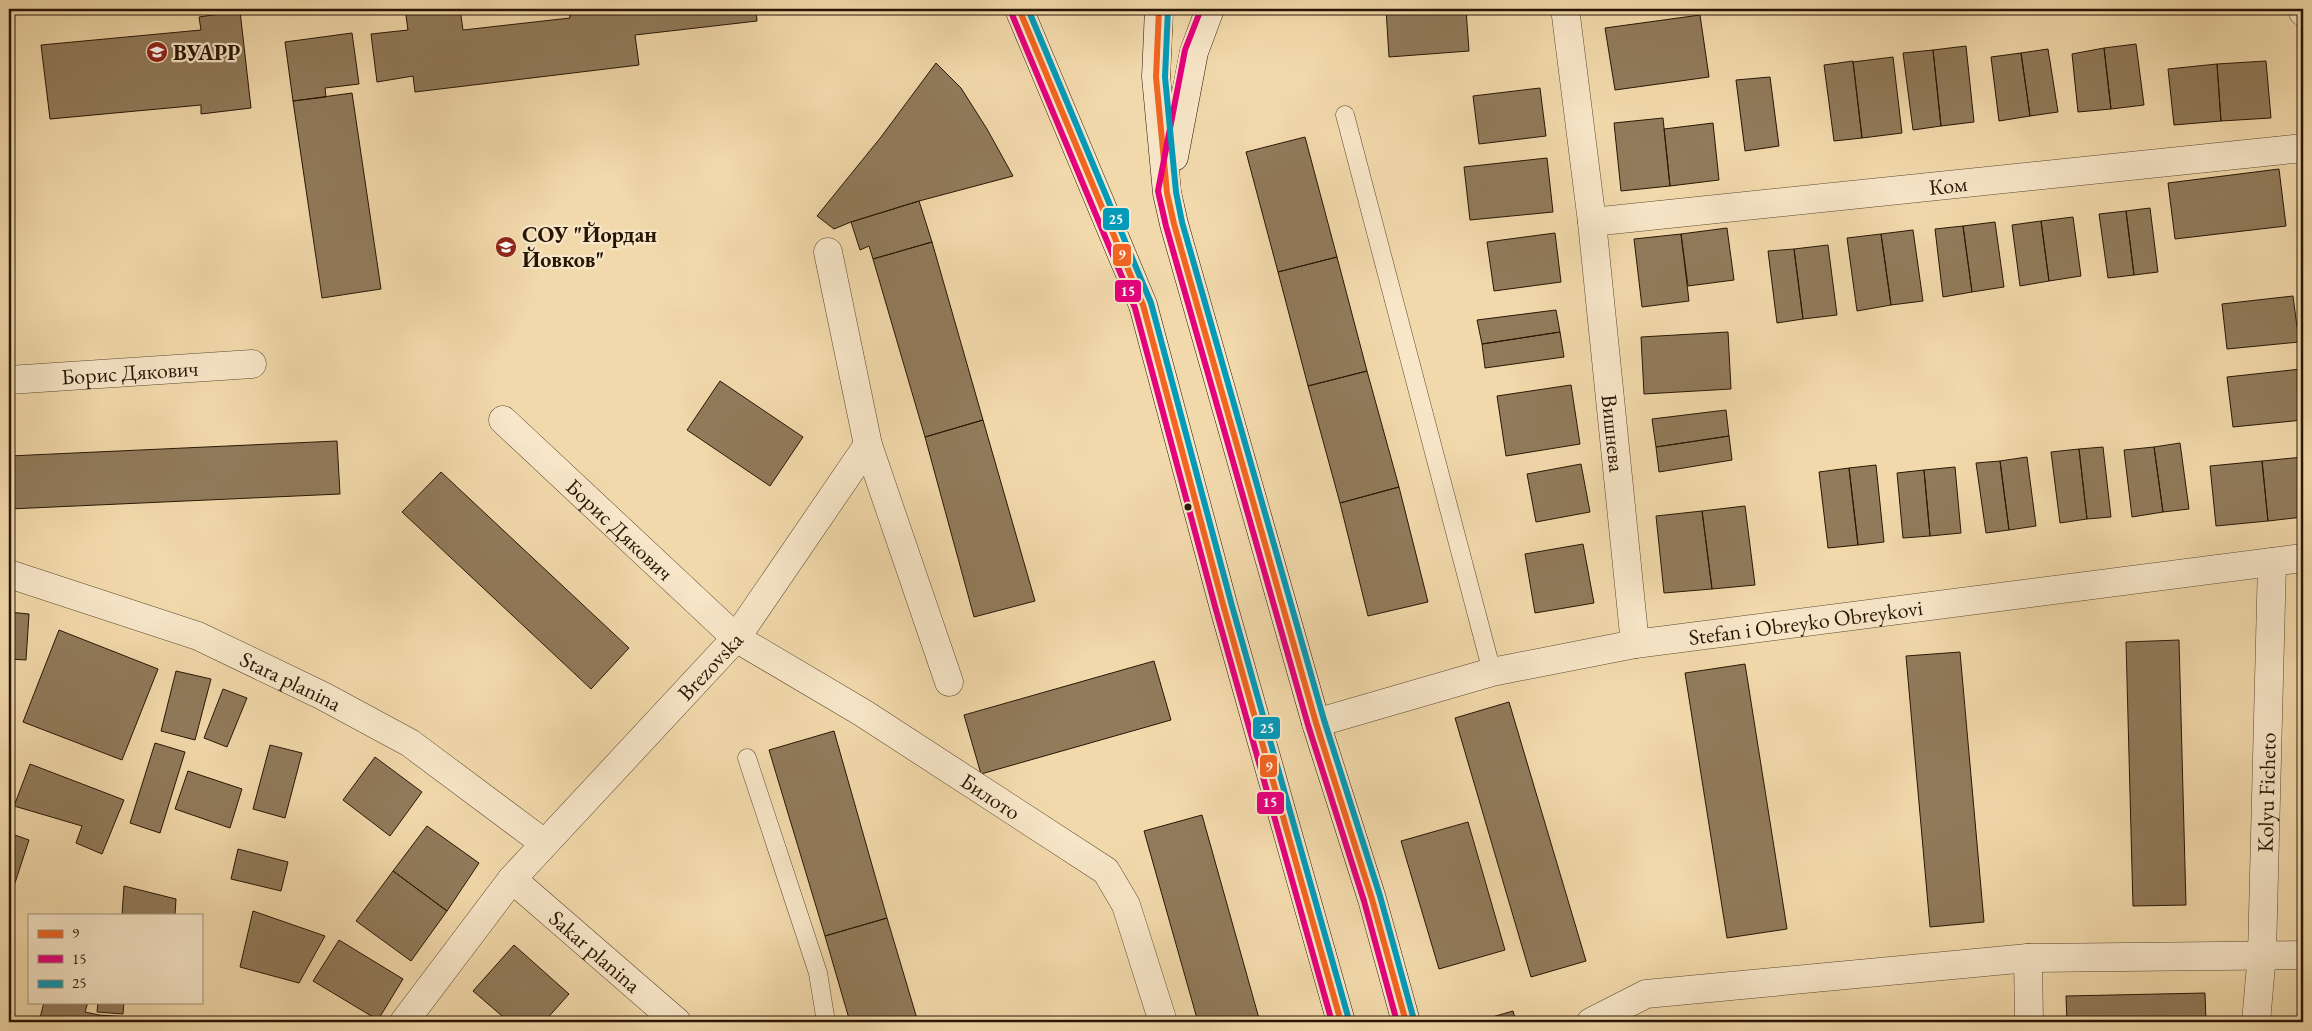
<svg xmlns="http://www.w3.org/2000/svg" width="2312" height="1031" viewBox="0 0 2312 1031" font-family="'EB Garamond',serif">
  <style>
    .building { fill: #917b5b; stroke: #281604 }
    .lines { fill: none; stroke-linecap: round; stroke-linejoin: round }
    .lane-casing { stroke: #5a472e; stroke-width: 19 }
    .street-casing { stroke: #5a472e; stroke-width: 29 }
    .secondary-casing { stroke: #281604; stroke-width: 29 }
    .lane { stroke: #f7e6c8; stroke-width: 18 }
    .street { stroke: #f7e6c8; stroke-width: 28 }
    .secondary { stroke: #f7e6c8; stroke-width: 28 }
    .bus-1-casing { stroke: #f7e6c8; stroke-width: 10 }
    .bus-2-casing { stroke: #f7e6c8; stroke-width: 10 }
    .bus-3-casing { stroke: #f7e6c8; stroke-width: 10 }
    .bus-1 { stroke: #f26522; stroke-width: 6 }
    .bus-2 { stroke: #e5007d; stroke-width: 6 }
    .bus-3 { stroke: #049aba; stroke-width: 6 }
    .bus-dot { fill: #281604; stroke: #f7e6c8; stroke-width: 2 }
    .labels { text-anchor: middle; stroke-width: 4.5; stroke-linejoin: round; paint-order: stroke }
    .poi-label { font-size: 22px; font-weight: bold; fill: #281604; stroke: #f7e6c8; text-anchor: start }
    .street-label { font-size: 22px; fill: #281604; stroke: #f7e6c8 }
    .line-badge { stroke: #f7e6c8; stroke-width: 2 }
    .badge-label { font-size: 14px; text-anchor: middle; font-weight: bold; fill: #fff }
  </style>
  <rect width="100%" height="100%" fill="#f2d9ab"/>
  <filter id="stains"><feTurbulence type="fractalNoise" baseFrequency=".004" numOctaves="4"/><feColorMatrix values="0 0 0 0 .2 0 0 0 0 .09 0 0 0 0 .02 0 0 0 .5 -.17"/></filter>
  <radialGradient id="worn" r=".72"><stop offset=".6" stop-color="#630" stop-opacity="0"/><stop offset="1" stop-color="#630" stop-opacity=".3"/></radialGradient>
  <path class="building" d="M405 9H460L463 30 570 18 569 9H756L757 21 635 35 639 65 415 92 413 76 377 82 371 34 408 30Z
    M1386 9H1466L1469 51 1389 57Z
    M240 11 251 108 201 114V105L50 119 41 45 201 30 199 17Z
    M1700 15 1709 77 1615 90 1605 28Z
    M352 33 359 84 325 88 326 97 293 101 285 42Z
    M2136 44 2144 105 2111 109 2104 48Z
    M1966 46 1974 122 1941 126 1933 50Z
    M2104 48 2111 109 2078 112 2072 54Z
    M2048 49 2058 112 2030 116 2021 53Z
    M1933 50 1941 126 1913 130 1903 53Z
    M2021 53 2030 116 1999 121 1991 57Z
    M1893 57 1902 133 1862 138 1853 62Z
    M1853 61 1862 138 1834 141 1824 65Z
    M2266 61 2271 118 2221 121 2217 64Z
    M936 63 961 88 987 129 1013 176 919 201 851 222 834 229 817 216 881 137Z
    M2217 64 2221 121 2174 125 2168 69Z
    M1770 77 1779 146 1745 151 1736 80Z
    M1540 88 1546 136 1479 144 1473 96Z
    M352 93 381 289 322 298 293 101Z
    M1663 118 1670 186 1621 191 1614 123Z
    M1713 123 1719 180 1670 186 1664 129Z
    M1305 137 1337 257 1278 272 1246 152Z
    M1547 158 1553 212 1470 220 1464 167Z
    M2279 169 2286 226 2175 239 2168 183Z
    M919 201 932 242 873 259 869 246 860 250 851 222Z
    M2150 208 2158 272 2134 275 2126 211Z
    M2126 211 2134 275 2108 278 2099 214Z
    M2073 217 2081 276 2049 281 2041 221Z
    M2041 221 2049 281 2020 286 2012 225Z
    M1995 222 2004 287 1972 292 1963 226Z
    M1963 226 1972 292 1943 297 1935 229Z
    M1727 228 1734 280 1688 286 1681 234Z
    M1913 230 1923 301 1891 305 1881 234Z
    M1555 233 1561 282 1494 291 1487 242Z
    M1681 234 1689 301 1642 307 1634 239Z
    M1881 234 1891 305 1857 311 1847 238Z
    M932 242 983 420 925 437 873 259Z
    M1828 245 1837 315 1803 319 1794 249Z
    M1794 249 1803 319 1777 323 1768 251Z
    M1337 257 1367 371 1308 386 1278 272Z
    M2293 296 2299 342 2227 349 2222 304Z
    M1556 310 1560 332 1482 344 1477 320Z
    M1560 332 1564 357 1485 368 1482 344Z
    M1728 332 1731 389 1644 394 1641 337Z
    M2301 369 2303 420 2233 427 2227 377Z
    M1367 371 1399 487 1340 503 1308 386Z
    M720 381 803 437 770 486 687 430Z
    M1571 385 1580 444 1506 456 1497 396Z
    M1726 410 1729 436 1656 447 1652 419Z
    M983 420 1035 601 974 617 925 437Z
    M1729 436 1732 460 1659 472 1656 447Z
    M337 441 340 494 9 509V456Z
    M2180 443 2189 509 2163 512 2154 447Z
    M2103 447 2111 517 2087 519 2079 449Z
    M2154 447 2163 512 2132 517 2124 450Z
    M2079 449 2087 519 2060 523 2051 452Z
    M2027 457 2036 526 2009 530 2000 461Z
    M2303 457V517L2268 521 2262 461Z
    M2000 461 2009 530 1986 533 1976 463Z
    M2262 461 2268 521 2216 526 2210 466Z
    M1581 464 1590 512 1536 522 1527 474Z
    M1876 465 1884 542 1858 545 1849 468Z
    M1955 467 1961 533 1930 536 1924 470Z
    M1849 468 1858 545 1828 548 1819 472Z
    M1924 470 1930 536 1903 538 1897 473Z
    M441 472 629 648 591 689 402 512Z
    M1399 487 1428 602 1368 616 1340 503Z
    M1745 506 1755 585 1712 589 1702 511Z
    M1702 511 1712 589 1664 593 1656 516Z
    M1583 544 1594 603 1535 613 1525 554Z
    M9 612 29 614 26 660 9 659Z
    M59 630 158 669 122 760 23 722Z
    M2179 640 2186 905 2133 906 2126 642Z
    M1960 652 1984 922 1930 927 1906 656Z
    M1154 661 1171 720 981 774 964 715Z
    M1745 664 1787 929 1727 938 1685 673Z
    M176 671 211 679 195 740 161 731Z
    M223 689 247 698 227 747 204 738Z
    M1509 702 1586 961 1531 977 1455 718Z
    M834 731 887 918 825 936 769 750Z
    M155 743 185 752 160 833 130 823Z
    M270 745 302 753 285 818 253 809Z
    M375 757 422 792 390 836 343 800Z
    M30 764 124 800 102 854 76 843 82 826 14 806Z
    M188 771 242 789 230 828 175 809Z
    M1202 815 1260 1022H1198L1144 831Z
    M1468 822 1505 950 1439 969 1401 841Z
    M427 826 479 863 447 911 393 871Z
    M9 833 29 840 13 889 9 888Z
    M238 849 288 862 281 891 231 879Z
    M393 871 447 911 411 961 356 921Z
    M124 886 176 899 175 915H122Z
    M253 911 325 936 299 983 240 967Z
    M887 918 918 1022H850L825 936Z
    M339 940 403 979 378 1020 313 981Z
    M514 945 569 994 544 1022H509L473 991Z
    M2205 993 2206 1022H2067L2066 996Z
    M44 1002H88L85 1012 99 1015 100 1022H39Z
    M98 1002H124L123 1014 97 1012Z
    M1513 1011 1516 1022H1475Z
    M99 1015 159 1019V1022H100Z
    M187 1020 240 1022H187Z"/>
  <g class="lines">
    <g class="lane-casing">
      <path id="lane" d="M1345 115 1492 672
        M747 758 818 973 826 1022"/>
    </g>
    <g class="street-casing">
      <g id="street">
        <path d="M2303 9V12"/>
        <path id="s1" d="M1566 16 1592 222 1635 644"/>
        <path id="s2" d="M1592 222 2303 148"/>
        <path id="s3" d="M9 380 252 364"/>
        <path id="s4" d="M503 420 736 638 863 713 1106 871 1126 905 1163 1022"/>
        <path d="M868 445 949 682"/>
        <path id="s5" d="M9 574 198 636 323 696 410 743 544 843"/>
        <path id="s6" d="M1316 723 1492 672 1635 644 2303 558"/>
        <path id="s7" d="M512 879 677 1022"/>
        <path d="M2028 958 2029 1022"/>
        <path id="s8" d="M404 1022 512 879 736 638 868 445 828 252"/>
        <path d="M1591 1022 1646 994 2028 958 2303 955"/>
        <path id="s9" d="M2256 1022 2262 954 2272 562"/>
      </g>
    </g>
    <g class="secondary-casing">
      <path id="secondary" d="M1019 9 1143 305 1224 608 1341 1022
        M1159 9 1156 77 1167 193 1174 224 1316 723 1372 899 1406 1022
        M1174 157 1194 52 1210 9"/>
    </g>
    <use href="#lane" class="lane"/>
    <use href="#street" class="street"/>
    <use href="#secondary" class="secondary"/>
    <g class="bus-1-casing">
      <path id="bus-1" d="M1019 9 1143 305 1224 608 1341 1022
        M1159 9 1156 77 1167 193 1174 224 1316 723 1372 899 1406 1022"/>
    </g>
    <g class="bus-2-casing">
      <path id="bus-2" d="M1201 9 1185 50 1158 191 1166 226 1308 725 1364 901 1397 1022
        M1011 12 1135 308 1216 610 1332 1022"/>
    </g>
    <g class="bus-3-casing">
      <path id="bus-3" d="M1028 9 1151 303 1232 606 1349 1020
        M1168 9 1165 77 1176 192 1182 222 1324 720 1380 896 1414 1020"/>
    </g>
    <use href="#bus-1" class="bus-1"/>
    <use href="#bus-2" class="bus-2"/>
    <use href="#bus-3" class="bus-3"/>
  </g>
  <defs>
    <g id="university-disc" transform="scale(1.125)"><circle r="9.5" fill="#8f2418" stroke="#f7e6c8"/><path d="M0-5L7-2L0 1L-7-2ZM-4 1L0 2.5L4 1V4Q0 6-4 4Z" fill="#fff"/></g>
    <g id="school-disc" transform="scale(1.125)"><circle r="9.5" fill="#8f2418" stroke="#f7e6c8"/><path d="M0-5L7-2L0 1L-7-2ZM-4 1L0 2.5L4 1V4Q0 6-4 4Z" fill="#fff"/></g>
  </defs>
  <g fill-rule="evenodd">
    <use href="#university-disc" x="157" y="52"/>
    <use href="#school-disc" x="506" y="247"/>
  </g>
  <circle class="bus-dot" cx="1188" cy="507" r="4.5"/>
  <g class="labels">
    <g class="poi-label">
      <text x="173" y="60">ВУАРР</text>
      <text x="522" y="242">СОУ "Йордан<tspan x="522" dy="25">Йовков"</tspan></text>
    </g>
    <g class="street-label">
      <text dy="8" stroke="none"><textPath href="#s2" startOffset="358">Ком</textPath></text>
      <text dy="8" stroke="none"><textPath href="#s3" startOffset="121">Борис Дякович</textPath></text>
      <text dy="8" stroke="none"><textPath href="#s1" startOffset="420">Вишнева</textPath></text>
      <text dy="8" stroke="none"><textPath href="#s4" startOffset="160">Борис Дякович</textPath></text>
      <text dy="8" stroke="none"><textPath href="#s6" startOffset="501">Stefan i Obreyko Obreykovi</textPath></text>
      <text dy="8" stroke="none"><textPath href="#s8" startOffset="470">Brezovska</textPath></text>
      <text dy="8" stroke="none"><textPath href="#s5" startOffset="302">Stara planina</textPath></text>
      <text dy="8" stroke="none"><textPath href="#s9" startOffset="230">Kolyu Ficheto</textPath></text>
      <text dy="8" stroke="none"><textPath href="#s4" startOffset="619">Билото</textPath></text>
      <text dy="8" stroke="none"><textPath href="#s7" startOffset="110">Sakar planina</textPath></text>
    </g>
  </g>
  <g class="line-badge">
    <rect x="1102" y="207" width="28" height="24" rx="5" fill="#049aba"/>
    <rect x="1112" y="243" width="20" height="24" rx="5" fill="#f26522"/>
    <rect x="1114" y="279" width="28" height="24" rx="5" fill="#e5007d"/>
    <rect x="1252" y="716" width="29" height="24" rx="5" fill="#049aba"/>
    <rect x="1259" y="754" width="19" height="24" rx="5" fill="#f26522"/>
    <rect x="1256" y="791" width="29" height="24" rx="5" fill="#e5007d"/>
  </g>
  <g class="badge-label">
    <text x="1116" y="224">25</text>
    <text x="1122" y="259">9</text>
    <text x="1128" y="296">15</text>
    <text x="1267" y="733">25</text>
    <text x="1269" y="771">9</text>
    <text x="1270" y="807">15</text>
  </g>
  <rect width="2312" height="1031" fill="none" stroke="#f2d9ab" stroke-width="30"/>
  <rect x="10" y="10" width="2292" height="1011" fill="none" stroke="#281604" stroke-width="2.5"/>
  <rect x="15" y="15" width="2282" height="1001" fill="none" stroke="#281604"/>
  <rect x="28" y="914" width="175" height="90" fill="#f7e6c8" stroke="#a4937a"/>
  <rect x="38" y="930" width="25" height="8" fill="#f26522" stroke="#a4937a"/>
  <text x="72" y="938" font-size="15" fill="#281604">9</text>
  <rect x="38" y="955" width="25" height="8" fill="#e5007d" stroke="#a4937a"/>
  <text x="72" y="964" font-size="15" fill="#281604">15</text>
  <rect x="38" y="980" width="25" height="8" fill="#049aba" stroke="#a4937a"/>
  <text x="72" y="988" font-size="15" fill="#281604">25</text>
  <rect width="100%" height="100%" filter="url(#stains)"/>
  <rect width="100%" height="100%" fill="url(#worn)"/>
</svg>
